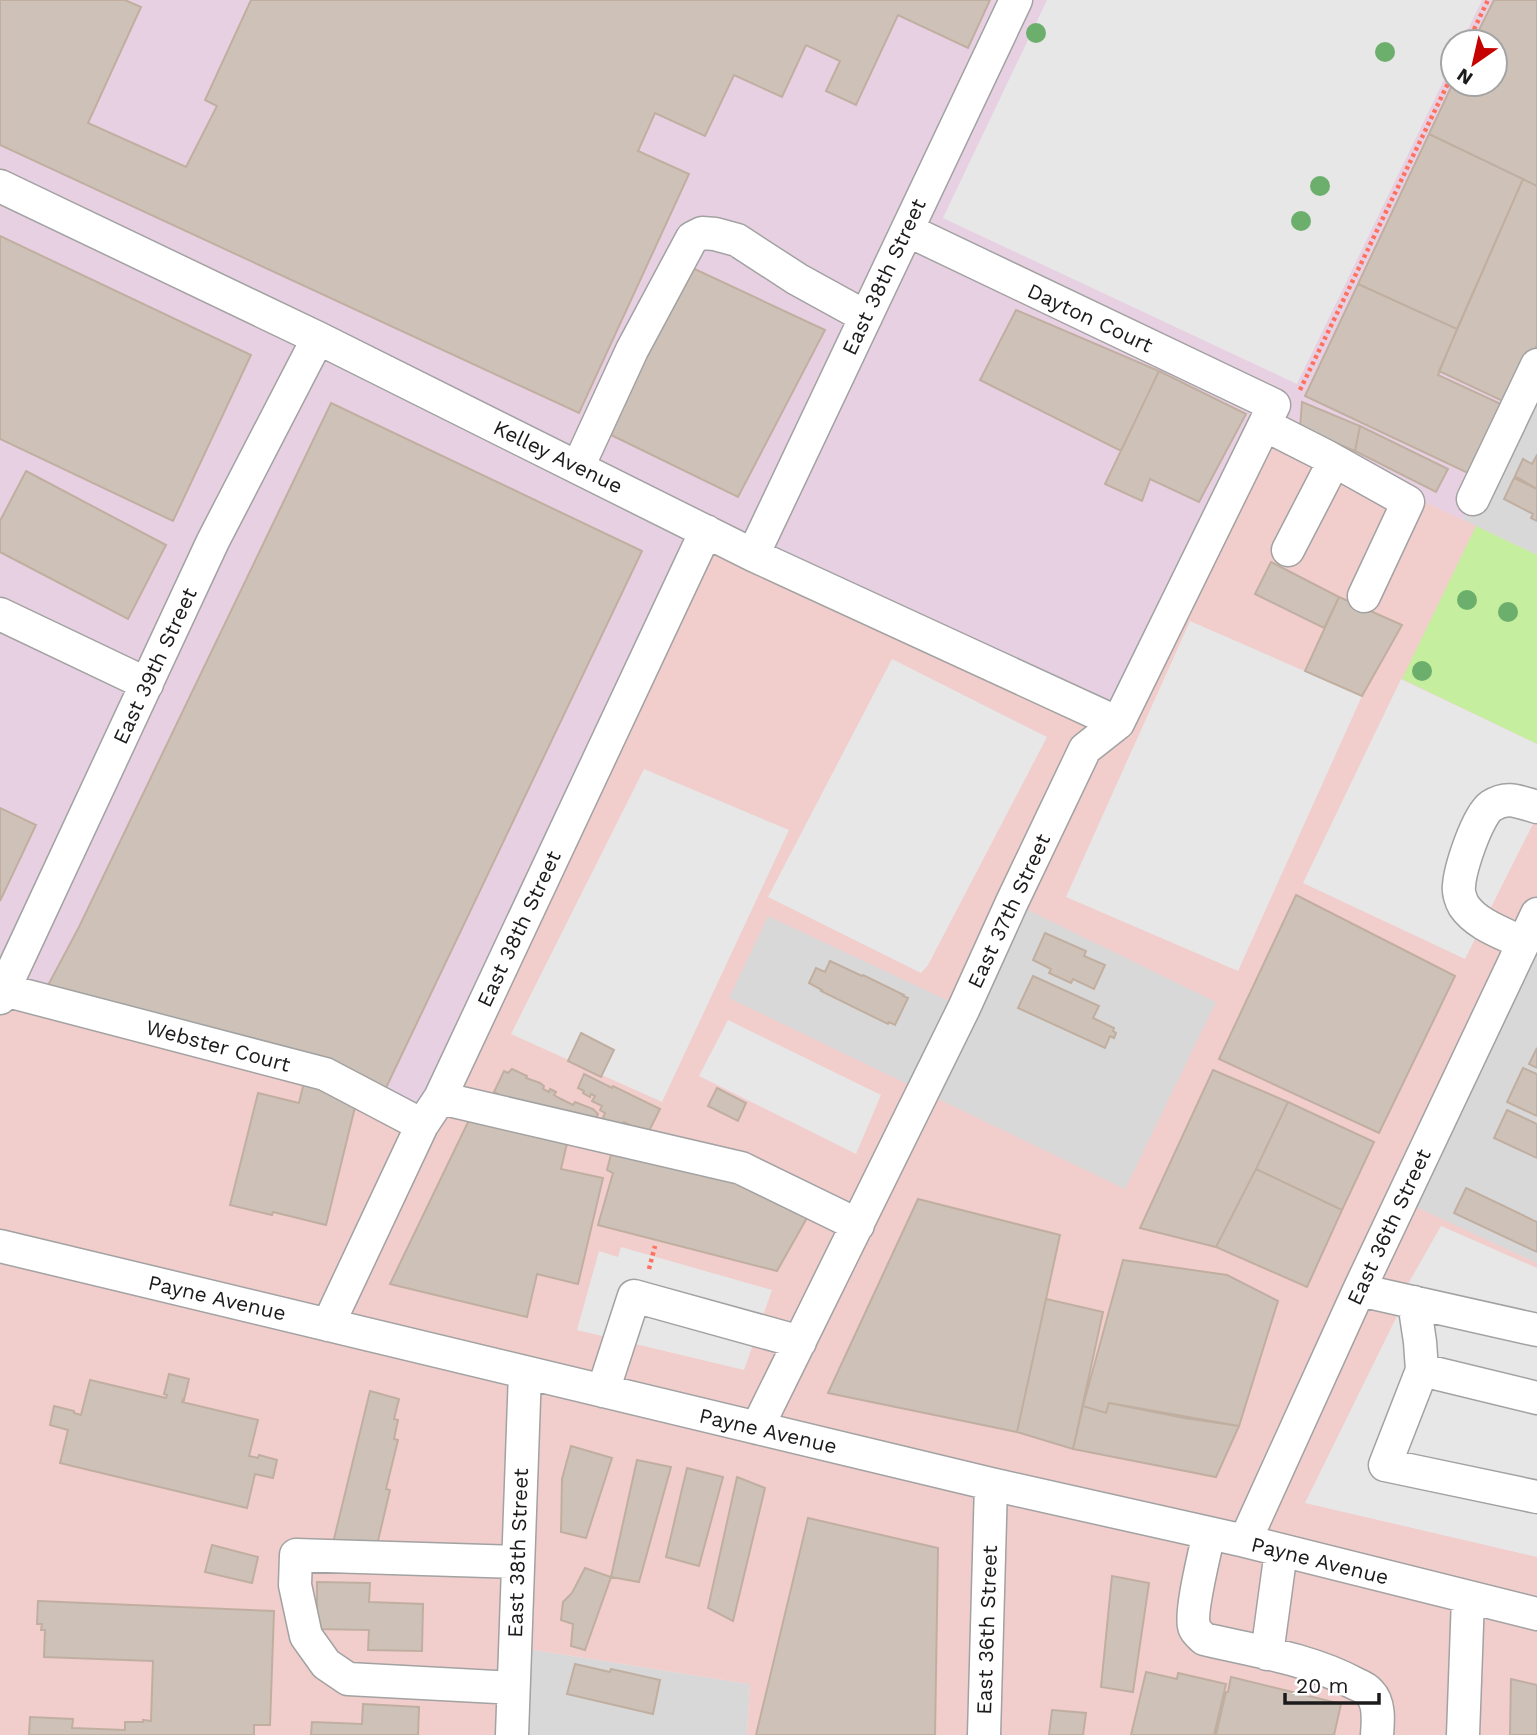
<svg xmlns="http://www.w3.org/2000/svg" width="1537" height="1735" viewBox="0 0 1537 1735" font-family="'Work Sans',sans-serif">
  <style>
    .residential { fill: #d9d8d8 }
    .commercial { fill: #f1cdcc; fill-rule: evenodd }
    .industrial { fill: #e8d0e3; fill-rule: evenodd }
    .grass { fill: #c5ee9f }
    .parking { fill: #e7e7e7 }
    .building { fill: #cec2b8; stroke: #c0afa0; stroke-width: 2 }
    .lines { fill: none; stroke-linecap: round; stroke-linejoin: round }
    .minor-casing { stroke: #a2a2a2; stroke-width: 35 }
    .path { stroke: #ff715f; stroke-width: 4.5; stroke-dasharray: 3.5 3.5; stroke-linecap: butt }
    .minor { stroke: #fff; stroke-width: 32 }
    .tree { fill: #6caf6c }
    .labels { text-anchor: middle; stroke-width: 5; stroke-linejoin: round; paint-order: stroke }
    .street-label { font-size: 21px; fill: #1b1b1b; stroke: #fff }
  </style>
  <rect width="100%" height="100%" fill="#eee9df"/>
  <path class="residential" d="M1537 365V555L1463 520Z
    M1012 902 1217 1001 1125 1190 728 998 768 915 964 1008Z
    M1537 914V1263L1401 1201Z
    M515 1647 750 1684 747 1735H512Z"/>
  <path class="commercial" d="M1265 425 1537 555V914L1401 1200 1537 1263V1735H747L750 1684 515 1647 512 1735H0V998L706 531ZM1012 902 1216 1002 1125 1189 729 998 768 916 964 1008Z"/>
  <path class="industrial" d="M0 0H1537V365L1463 520 1265 426 1118 723 706 531 422 1125 303 1075 0 998ZM1453 42H1495V84H1453Z"/>
  <path class="grass" d="M1476 526 1537 555V744L1402 679Z"/>
  <path class="parking" d="M1047 0H1482L1462 42H1453V61L1297 384 943 218Z
    M1190 621 1362 696 1238 971 1066 897Z
    M892 659 1047 737 928 965 921 973 768 897Z
    M1401 679 1537 744V816L1465 959 1303 883Z
    M644 769 789 830 662 1102 511 1034Z
    M728 1020 881 1095 856 1154 699 1076Z
    M1441 1226 1537 1268V1322L1404 1291Z
    M621 1247 772 1290 744 1370 577 1330 599 1251 618 1257Z
    M1397 1316 1537 1346V1557L1305 1503Z"/>
  <path class="building" d="M0 0H125L141 7 88 123 186 167 217 106 205 100 251 0H990L968 48 898 15 856 105 826 91 840 61 806 45 782 97 734 75 705 136 655 113 638 151 689 174 579 413 0 145Z
    M1494 0H1537V186L1429 134 1453 83 1495 84V42H1473Z
    M1429 134 1523 179 1457 329 1358 284Z
    M1523 179 1537 186V345L1509 404 1439 371Z
    M0 236 251 355 173 521 0 439Z
    M686 265 825 330 738 497 609 434Z
    M1358 284 1457 329 1438 375 1503 405 1470 474 1305 396Z
    M1016 310 1159 371 1121 451 980 380Z
    M1159 371 1246 414 1199 502 1150 479 1142 501 1105 484Z
    M1302 402 1360 426 1355 451 1300 428Z
    M331 403 642 551 383 1094 44 993 79 927Z
    M1360 426 1448 469 1436 492 1355 451Z
    M1537 455V489L1515 476 1523 459 1532 464Z
    M26 471 166 545 128 619 0 552V521Z
    M1514 478 1537 489V521L1531 518 1533 514 1504 499Z
    M1271 562 1339 597 1324 628 1255 594Z
    M1339 597 1402 625 1362 696 1305 671Z
    M0 808 36 825 0 901Z
    M1296 895 1455 976 1379 1133 1219 1059Z
    M1045 933 1086 951 1084 956 1105 965 1094 989 1073 979 1071 983 1049 973 1051 969 1033 960Z
    M830 961 862 976 863 975 904 995 903 996 908 998 895 1025 889 1022 888 1024 821 991 822 990 809 983 816 968 825 972Z
    M1033 976 1099 1006 1093 1018 1114 1028 1113 1031 1116 1033 1114 1038 1110 1036 1105 1048 1018 1008Z
    M581 1033 614 1050 601 1077 568 1061Z
    M1537 1048V1068L1529 1064Z
    M1523 1068 1537 1074V1116L1507 1102Z
    M512 1069 527 1076 526 1078 540 1083 544 1086 543 1089 549 1092 550 1089 556 1092 554 1095 561 1099 573 1105 575 1102 593 1109 598 1114 592 1128 496 1098 498 1094 494 1092 504 1071 508 1073Z
    M1213 1070 1288 1102 1256 1169 1216 1247 1140 1228Z
    M306 1074 357 1099 326 1225 273 1212 272 1215 230 1205 258 1093 299 1103Z
    M584 1074 612 1088 613 1086 660 1109 645 1139 638 1129 624 1122 620 1130 602 1120 605 1113 600 1110 602 1106 592 1101 595 1096 591 1094 590 1097 583 1093 584 1091 578 1088Z
    M717 1088 746 1103 738 1121 708 1106Z
    M1288 1102 1374 1142 1342 1210 1256 1169Z
    M1507 1110 1537 1124V1158L1494 1138Z
    M471 1116 568 1139 561 1169 603 1178 578 1284 537 1274 527 1317 390 1284Z
    M614 1143 742 1177 808 1216 777 1271 598 1225 613 1173 607 1170Z
    M1256 1169 1342 1210 1307 1287 1216 1247Z
    M1466 1188 1537 1222V1252L1454 1213Z
    M918 1199 1060 1235 1017 1432 828 1393Z
    M1123 1260 1227 1275 1278 1301 1239 1426 1109 1403 1106 1413 1083 1406Z
    M1046 1299 1103 1312 1073 1449 1017 1432Z
    M169 1374 189 1379 184 1400 183 1399 182 1402 258 1420 249 1456 258 1458 259 1455 277 1460 273 1478 255 1474 247 1508 60 1463 68 1430 50 1425 54 1406 74 1411V1413L81 1415 90 1380 166 1398 167 1395 164 1394Z
    M370 1391 399 1399 394 1419 398 1420 394 1439 398 1440 386 1489 390 1490 377 1545 333 1543Z
    M1109 1403 1184 1418 1239 1426 1216 1477 1073 1449 1083 1406 1106 1413Z
    M571 1446 612 1458 586 1538 561 1532 562 1479Z
    M637 1460 671 1467 639 1582 611 1577Z
    M687 1468 723 1477 699 1566 666 1557Z
    M737 1477 765 1488 733 1621 708 1608Z
    M808 1518 938 1548 935 1735H756Z
    M212 1545 258 1557 252 1583 205 1572Z
    M585 1568 611 1577 585 1650 571 1646 573 1624 561 1620 563 1602 572 1593Z
    M1112 1576 1149 1583 1133 1692 1101 1687Z
    M317 1582 370 1583 369 1602 423 1604 422 1651 368 1650 369 1630 317 1629Z
    M38 1601 274 1611 270 1725H254V1735H29L30 1717 73 1719 72 1728 125 1730V1722H143V1720L151 1721 153 1661 44 1657 45 1630H41L42 1624H37Z
    M575 1664 610 1672 611 1669 660 1680 653 1714 567 1694Z
    M1146 1672 1177 1679 1178 1673 1226 1684 1214 1735H1131Z
    M1231 1677 1341 1704 1334 1735H1216L1226 1692H1228Z
    M1511 1679 1537 1685V1735H1510Z
    M363 1704 419 1707 418 1735H311L312 1722 362 1724Z
    M1052 1710 1086 1713 1083 1735H1049Z"/>
  <g class="lines">
    <g class="minor-casing">
      <path id="minor" d="M0 186 318 338 753 555 1118 723
        M1265 425 1324 455 1408 502 1364 596
        M578 467 632 350 692 238 702 233 715 234 737 240 797 279 866 317
        M1473 499 1537 365
        M1288 550 1334 461
        M753 555 1016 0
        M0 614 147 684
        M1523 943C1503 933 1477 925 1464 906 1461 901 1458 892 1459 886 1460 869 1477 816 1491 806 1508 795 1519 802 1537 807
        M4 990 325 1074 422 1125
        M0 998 213 541 318 338
        M440 1098 741 1168 858 1225
        M0 1246 991 1484 1245 1541 1537 1614
        M1359 1290 1537 1330
        M1414 1302 1420 1342 1422 1370 1385 1465 1537 1497
        M328 1325 422 1125 440 1098 706 531
        M1422 1370 1537 1398
        M603 1391 634 1296 800 1342
        M757 1428 964 1008 1012 902 1085 749 1118 723 1274 405 907 230
        M1209 1533C1205 1551 1190 1612 1194 1626 1195 1631 1200 1635 1204 1639 1254 1651 1310 1659 1356 1684 1361 1686 1367 1689 1370 1693 1380 1703 1378 1722 1377 1735
        M1245 1541 1359 1290 1537 914
        M1267 1654 1281 1551
        M513 1688 348 1679 326 1664 306 1636 295 1585 296 1555 518 1562
        M512 1735 525 1372
        M984 1735 991 1484
        M1463 1735 1468 1598"/>
    </g>
    <path class="path" d="M1468 42 1488 0
      M1300 390 1453 73
      M649 1269 655 1246"/>
    <use href="#minor" class="minor"/>
  </g>
  <g class="tree">
    <circle cx="1036" cy="33" r="10"/>
    <circle cx="1385" cy="52" r="10"/>
    <circle cx="1320" cy="186" r="10"/>
    <circle cx="1301" cy="221" r="10"/>
    <circle cx="1467" cy="600" r="10"/>
    <circle cx="1508" cy="612" r="10"/>
    <circle cx="1422" cy="671" r="10"/>
  </g>
  <g class="labels">
    <g class="street-label">
      <text transform="translate(884 277) rotate(-65)" y="7">East 38th Street</text>
      <text transform="translate(1090 318) rotate(25)" y="7">Dayton Court</text>
      <text transform="translate(558 457) rotate(26)" y="7">Kelley Avenue</text>
      <text transform="translate(155 666) rotate(-65)" y="7">East 39th Street</text>
      <text transform="translate(1009 911) rotate(-65)" y="7">East 37th Street</text>
      <text transform="translate(519 929) rotate(-65)" y="7">East 38th Street</text>
      <text transform="translate(218 1046) rotate(15)" y="7">Webster Court</text>
      <text transform="translate(1389 1227) rotate(-65)" y="7">East 36th Street</text>
      <text transform="translate(217 1298) rotate(13)" y="7">Payne Avenue</text>
      <text transform="translate(768 1431) rotate(13)" y="7">Payne Avenue</text>
      <text transform="translate(518 1553) rotate(-88)" y="7">East 38th Street</text>
      <text transform="translate(1320 1561) rotate(14)" y="7">Payne Avenue</text>
      <text transform="translate(987 1630) rotate(-88)" y="7">East 36th Street</text>
    </g>
  </g>
  <g transform="translate(1474 63) rotate(214)"><circle r="33" fill="#ffffff" stroke="#a4a4a4" stroke-width="2"/>
  <path d="M0-5L12 26L0 18L-12 26Z" fill="#c60200"/>
  <text y="-10" font-size="19" font-weight="bold" text-anchor="middle" fill="#1b1b1b">N</text>
  </g>
  <path d="M1285 1693v10h94v-10" fill="none" stroke="#1b1b1b" stroke-width="3.5"/>
  <text x="1296" y="1693" font-size="21" fill="#1b1b1b" stroke="#ffffff" stroke-width="5" paint-order="stroke">20 m</text>
</svg>
